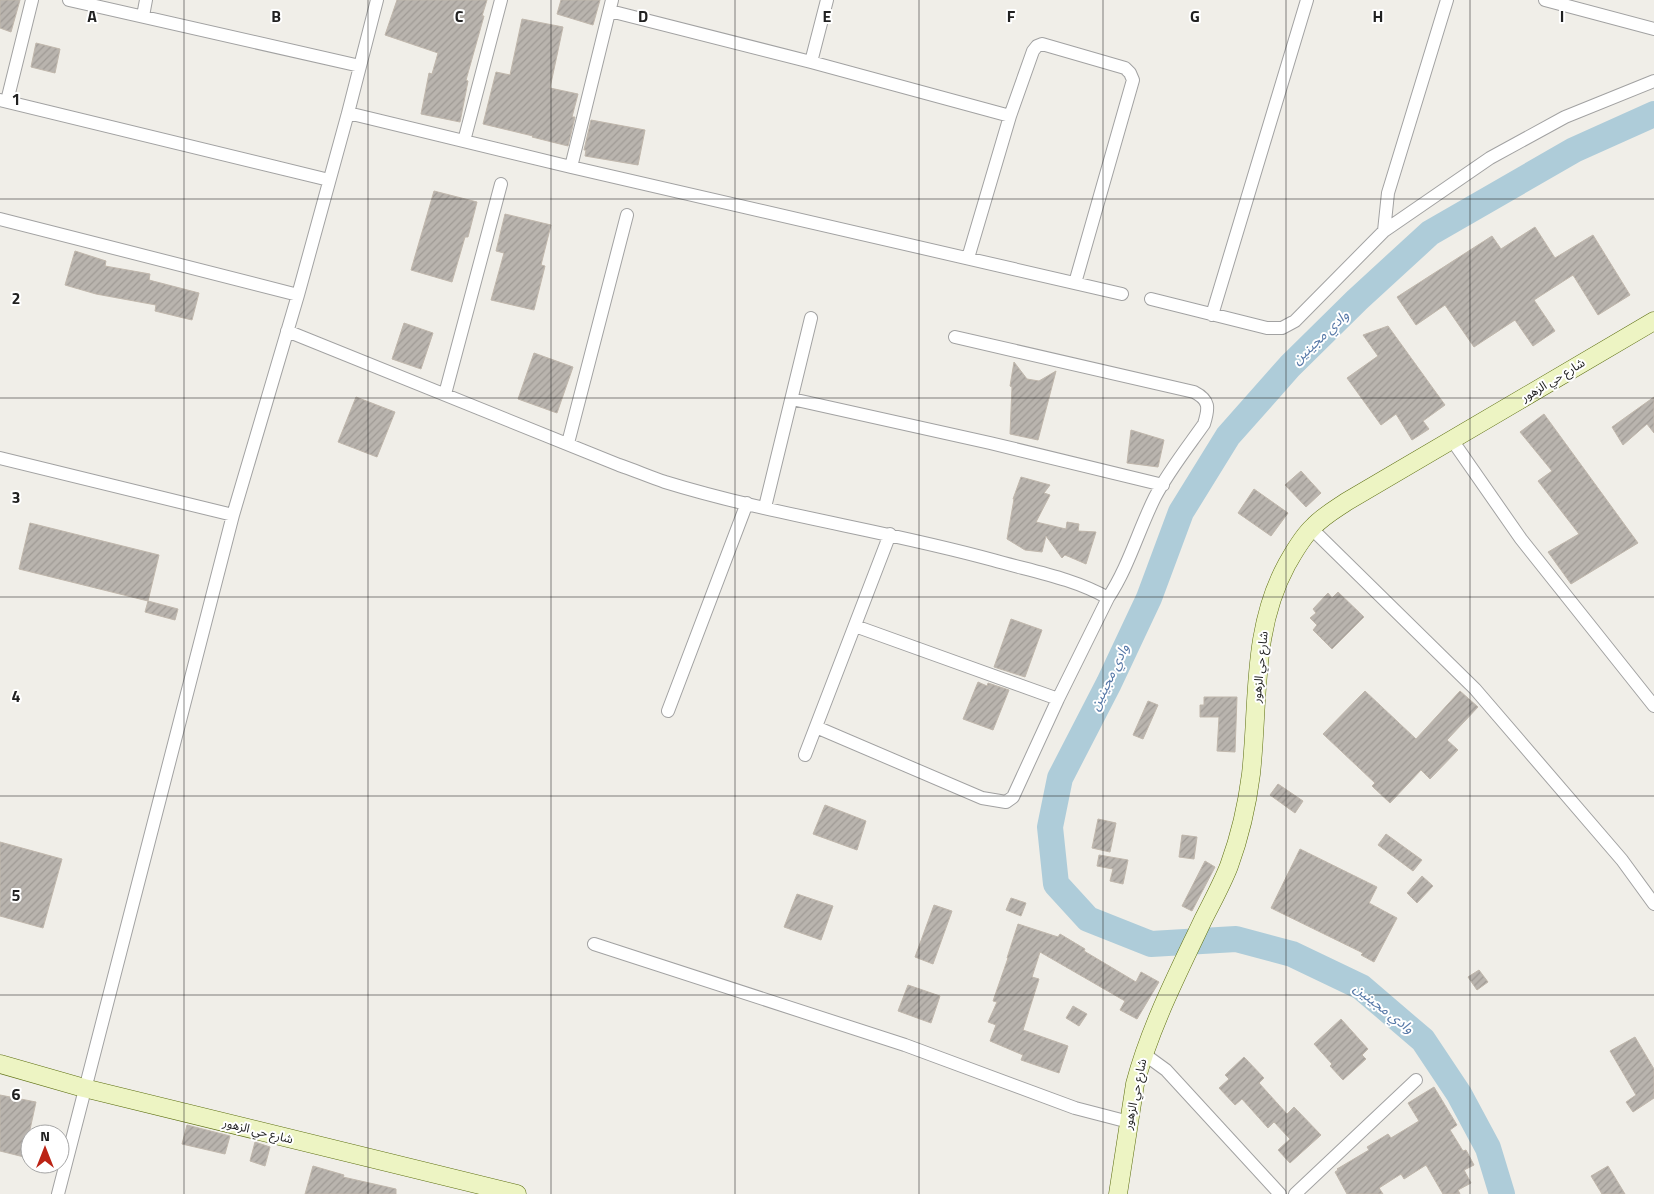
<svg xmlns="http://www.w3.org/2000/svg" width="1654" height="1194" viewBox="0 0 1654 1194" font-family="'Titillium Web','Noto Sans Arabic',sans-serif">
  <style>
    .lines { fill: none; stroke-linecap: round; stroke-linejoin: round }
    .river { stroke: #aeccd9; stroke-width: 26 }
    .building { fill: url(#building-hatch); stroke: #c0b7ac }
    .street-casing { stroke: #a2a2a2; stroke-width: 14 }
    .secondary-casing { stroke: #5d6f11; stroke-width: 19 }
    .street { stroke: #fff; stroke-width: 12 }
    .secondary { stroke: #edf4c3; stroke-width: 18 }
    .grid { fill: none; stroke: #212121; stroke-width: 1; stroke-opacity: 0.55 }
    .labels { text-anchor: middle; stroke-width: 4; stroke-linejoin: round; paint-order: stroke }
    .street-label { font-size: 12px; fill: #212121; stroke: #fff }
    .water-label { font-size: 14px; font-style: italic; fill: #5678a7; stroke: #fff }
    .grid-label { font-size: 16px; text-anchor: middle; font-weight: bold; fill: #212121; stroke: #fff; stroke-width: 4; stroke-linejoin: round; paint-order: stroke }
  </style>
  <defs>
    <pattern id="building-hatch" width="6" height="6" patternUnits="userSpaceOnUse" patternTransform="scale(1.25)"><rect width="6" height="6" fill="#b9b4ae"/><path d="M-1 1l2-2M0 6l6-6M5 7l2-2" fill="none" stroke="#9f9a95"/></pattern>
  </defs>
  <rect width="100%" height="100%" fill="#f0eee8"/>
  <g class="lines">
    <path class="river" d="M1502 1194 1488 1148 1459 1094 1423 1040 1361 987 1292 954 1236 939 1151 944 1088 919 1056 884 1050 827 1060 778 1109 683 1149 598 1181 512 1228 436 1290 366 1357 300 1430 233 1574 150 1654 114"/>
  </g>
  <path class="building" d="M0 0H20L11 32 0 28Z
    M397 0H487L482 16H484L466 80 468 81 460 122 421 114 429 73 432 74 438 53 385 35Z
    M561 0H600L593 25 557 14Z
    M522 19 563 27 550 88 578 94 572 117H575L568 146 532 137 533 136 483 124 496 72 510 75Z
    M36 43 60 49 55 73 31 67Z
    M591 120 645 130 638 165 585 156 586 150H584Z
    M434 191 477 202 468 237H465L452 282 411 270Z
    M505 214 551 225 541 265 545 266 534 310 491 300 504 253 496 251Z
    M1535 227 1555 258 1593 235 1630 295 1598 315 1573 275 1534 300 1555 331 1533 346 1515 320 1474 347 1445 305 1416 325 1397 297 1492 236 1501 249Z
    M75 251 106 261 105 266 150 274 149 280 199 293 192 320 155 311 156 305 96 294 65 285Z
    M404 323 433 333 421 369 392 359Z
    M1388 326 1445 405 1423 421 1429 429 1412 440 1396 414 1381 425 1347 378 1378 356 1363 335Z
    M534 353 573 367 557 413 518 399Z
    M1014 362 1027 379 1039 381 1056 371 1038 440 1010 434 1012 387 1010 386Z
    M356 397 395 412 377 457 338 442Z
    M1654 397V433L1647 424 1623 445 1612 427Z
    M1544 414 1638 543 1571 584 1548 552 1579 534 1538 481 1552 471 1520 432Z
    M1131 430 1164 440 1158 467 1127 463Z
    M1301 471 1321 493 1306 507 1285 485Z
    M1021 477 1050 485 1044 493 1050 495 1036 522 1066 529 1067 522 1079 524 1078 531 1096 532 1086 564 1065 555 1062 558 1046 536 1042 552 1025 550 1007 539 1014 499H1013Z
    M1254 489 1288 513 1271 536 1238 513Z
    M30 523 159 555 148 601 19 569Z
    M1338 592 1364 617 1332 649 1313 630 1317 625 1310 618 1316 613 1313 609 1328 593 1332 598Z
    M148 601 178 609 175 620 145 612Z
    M1011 619 1042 630 1025 677 994 667Z
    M978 682 987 686 988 683 1009 690 993 730 963 719Z
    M1365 691 1416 739 1460 691 1478 707 1447 740 1458 750 1430 779 1421 770 1390 803 1372 786 1375 783 1323 734Z
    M1204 697H1237L1235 752 1217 751 1219 717H1200V705H1204Z
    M1148 701 1158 705 1143 739 1133 735Z
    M1278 784 1303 801 1295 813 1270 795Z
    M825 805 866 821 857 850 813 834Z
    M1098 819 1116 823 1110 852 1092 848Z
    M1386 834 1422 860 1413 871 1378 845Z
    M1182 835 1197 837 1194 859 1179 857Z
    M0 842 62 859 43 928 0 916Z
    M1300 849 1377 887 1369 903 1397 918 1374 962 1361 955 1363 953 1271 908Z
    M1099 855 1128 860 1123 884 1110 881 1113 869 1097 866Z
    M1205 861 1215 867 1192 911 1182 906Z
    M1422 876 1433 886 1417 903 1407 893Z
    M797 894 833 906 821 940 784 927Z
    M1011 898 1026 903 1021 916 1006 910Z
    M934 905 952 911 933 964 915 957Z
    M1018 924 1058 937 1060 934 1085 949 1084 951 1136 982 1141 972 1159 982 1137 1019 1120 1010 1125 1001 1040 952 1032 977 1039 979 1023 1030 1068 1046 1059 1073 1021 1060 1023 1055 990 1041 996 1025 988 1022 997 1002 993 1001 1008 958H1007Z
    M1479 970 1488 982 1477 990 1468 977Z
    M908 985 940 996 931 1023 898 1011Z
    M1073 1006 1087 1014 1079 1026 1066 1018Z
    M1341 1019 1368 1049 1362 1055 1366 1059 1343 1080 1330 1066 1332 1064 1314 1044Z
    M1635 1037 1654 1069V1098L1633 1112 1626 1102 1636 1095 1610 1051Z
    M1244 1057 1264 1078 1259 1083 1287 1114 1294 1107 1321 1135 1290 1163 1278 1150 1290 1139 1274 1122 1268 1128 1242 1099 1235 1105 1219 1088 1229 1079 1225 1075Z
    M1434 1087 1457 1125 1450 1130 1463 1151 1466 1150 1474 1165 1464 1170 1471 1183 1458 1190 1460 1194H1443L1426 1165 1404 1179 1401 1174 1379 1188 1383 1194H1347L1335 1172 1338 1170 1337 1169 1369 1150 1367 1147 1388 1134 1391 1138 1419 1121 1408 1103Z
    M0 1095 36 1102 24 1157 0 1151Z
    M187 1125 230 1136 225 1154 182 1144Z
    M255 1142 270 1147 265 1166 250 1161Z
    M313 1166 344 1175 343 1177 396 1189V1194H305Z
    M1608 1166 1625 1194H1602L1591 1176Z"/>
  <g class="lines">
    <g class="street-casing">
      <path id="street" d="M69 0 360 66
        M1545 0 1654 29
        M610 11 811 62 1010 116
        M143 16 146 0
        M811 62 827 0
        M0 100 329 180
        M7 101 32 0
        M348 113 571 167 1122 294
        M464 141 501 0
        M571 167 612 0
        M0 219 298 295
        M1384 231 1388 193 1447 0
        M968 258 1010 116 1033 51 1037 46 1042 44 1125 68 1130 73 1133 80 1075 283
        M1151 299 1267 328H1282L1295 321 1384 231 1490 158 1565 117 1654 81
        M1212 315 1307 0
        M287 331 619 465C634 470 650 477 665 482 772 515 885 530 993 560 1031 571 1073 578 1108 598L1058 699 1013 797 1006 802 982 798 816 727
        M955 337 1194 392C1210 400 1209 408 1204 424 1187 448 1168 472 1155 497 1138 531 1129 566 1108 598
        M445 394 501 184
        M792 399 990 443 1163 485
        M1452 440 1521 539 1654 706
        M568 443 627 215
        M0 458 233 515
        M765 507 811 318
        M1311 528 1475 689 1622 860 1654 904
        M855 626 1058 699
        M668 711 747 503
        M805 755 890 534
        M594 944 905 1045 1075 1108 1129 1122
        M1144 1054 1166 1070 1280 1194
        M58 1194 233 515 298 295 348 113 377 0
        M1295 1194 1416 1080"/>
    </g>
    <g class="secondary-casing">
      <path id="secondary" d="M0 1064 84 1088 517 1194
        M1118 1194 1135 1084C1150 1027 1178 973 1203 920 1212 902 1222 884 1229 866 1240 836 1247 806 1251 774 1259 702 1251 630 1287 564 1294 552 1302 537 1313 527 1322 517 1334 510 1346 502L1654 321"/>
    </g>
    <use href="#street" class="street"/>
    <use href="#secondary" class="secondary"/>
  </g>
  <path class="grid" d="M184 0V1194M368 0V1194M551 0V1194M735 0V1194M919 0V1194M1103 0V1194M1286 0V1194M1470 0V1194M0 199H1654M0 398H1654M0 597H1654M0 796H1654M0 995H1654"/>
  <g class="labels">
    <g class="street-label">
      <text transform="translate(1553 380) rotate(-31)" y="4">شارع حي الزهور</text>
      <text transform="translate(1260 667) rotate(-84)" y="4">شارع حي الزهور</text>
      <text transform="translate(1135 1094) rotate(-78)" y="4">شارع حي الزهور</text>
      <text transform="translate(258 1131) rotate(14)" y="4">شارع حي الزهور</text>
    </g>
    <g class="water-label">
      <text transform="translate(1320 337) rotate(-43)" y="5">وادي مجينين</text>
      <text transform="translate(1109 677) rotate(-64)" y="5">وادي مجينين</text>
      <text transform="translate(1384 1008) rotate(38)" y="5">وادي مجينين</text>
    </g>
  </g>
  <g class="grid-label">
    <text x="92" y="22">A</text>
    <text x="276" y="22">B</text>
    <text x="459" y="22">C</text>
    <text x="643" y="22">D</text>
    <text x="827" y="22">E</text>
    <text x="1011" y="22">F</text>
    <text x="1195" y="22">G</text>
    <text x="1378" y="22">H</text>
    <text x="1562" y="22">I</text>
    <text x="16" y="105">1</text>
    <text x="16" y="304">2</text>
    <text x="16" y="503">3</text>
    <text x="16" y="702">4</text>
    <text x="16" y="901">5</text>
    <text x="16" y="1100">6</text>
  </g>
  <g transform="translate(45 1149)"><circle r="24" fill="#ffffff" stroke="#a6a6a6"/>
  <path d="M0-4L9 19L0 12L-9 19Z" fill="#bc2315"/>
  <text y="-8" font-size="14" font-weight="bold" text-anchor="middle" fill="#212121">N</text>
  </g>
</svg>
